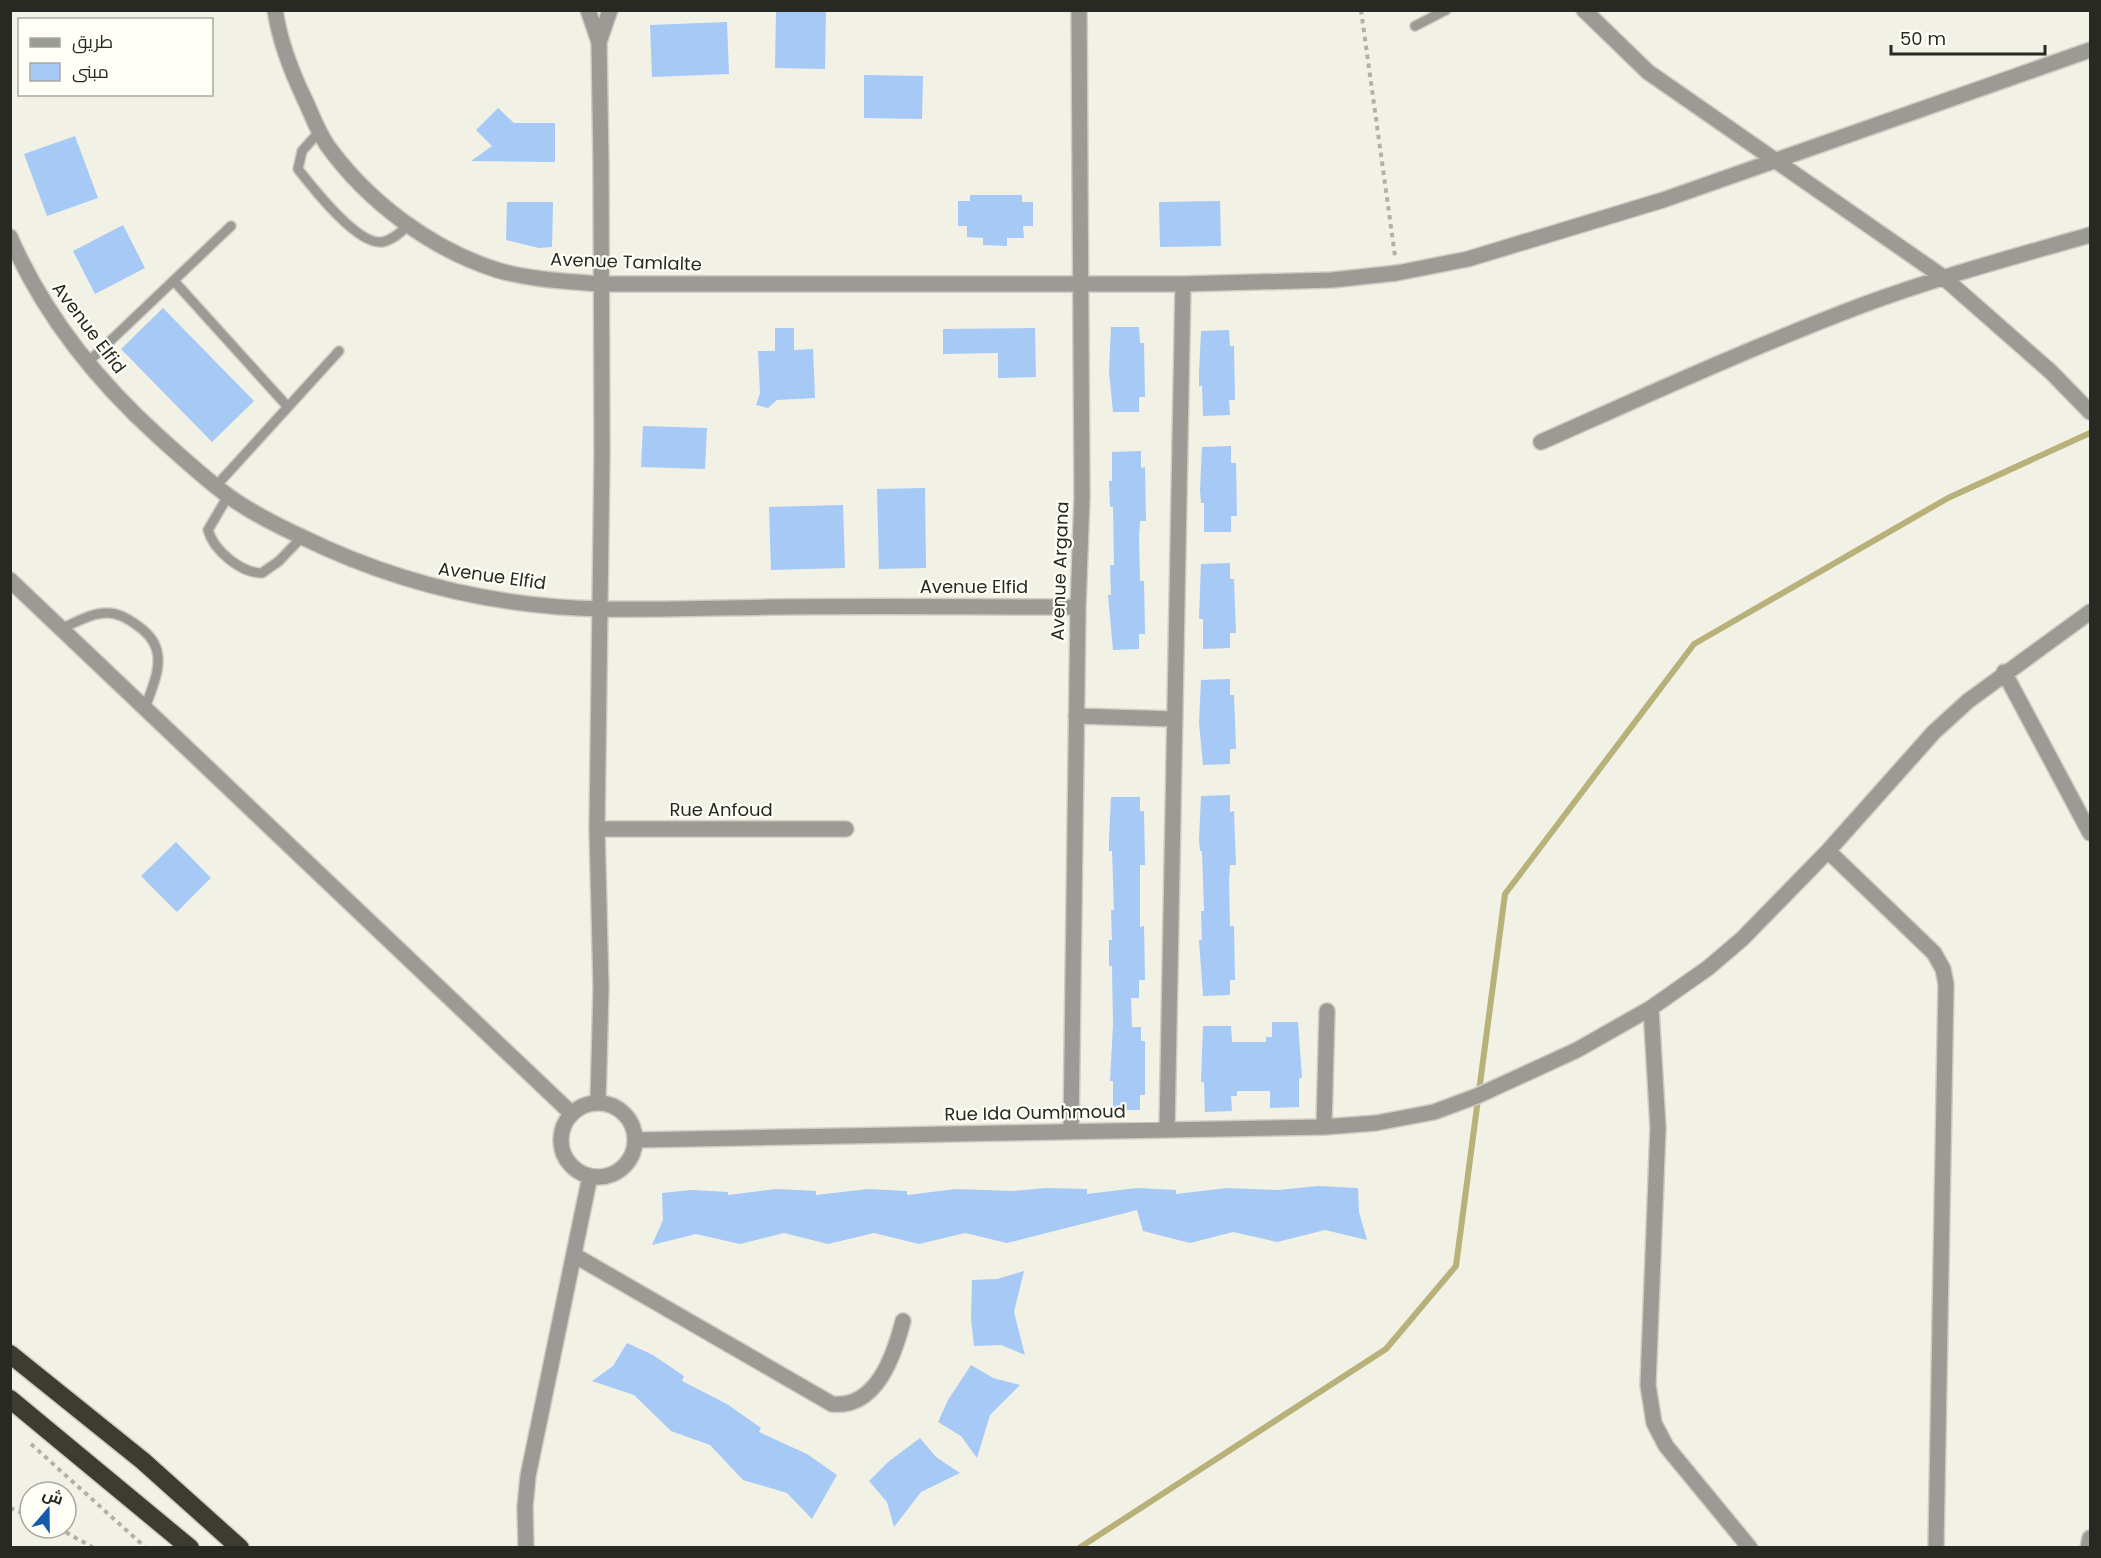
<svg xmlns="http://www.w3.org/2000/svg" width="2101" height="1558" viewBox="0 0 2101 1558" font-family="Poppins,Cairo,sans-serif">
  <style>
    .lines { fill: none; stroke-linecap: round; stroke-linejoin: round }
    .stream { stroke: #b8b179; stroke-width: 6 }
    .building { fill: #a6c9f6 }
    .lane-casing { stroke: #cecdc2; stroke-width: 12 }
    .street-casing { stroke: #cecdc2; stroke-width: 18 }
    .highway-casing { stroke: #cecdc2; stroke-width: 21 }
    .path { stroke: #b2b1a8; stroke-width: 4; stroke-dasharray: 4.5 4.5; stroke-linecap: butt }
    .lane { stroke: #9b9a95; stroke-width: 9 }
    .street { stroke: #9b9a95; stroke-width: 15 }
    .highway { stroke: #3d3c33; stroke-width: 18 }
    .labels { text-anchor: middle; stroke-width: 4.5; stroke-linejoin: round; paint-order: stroke }
    .street-label { font-size: 18px; fill: #292924; stroke: #fffef7 }
  </style>
  <rect width="100%" height="100%" fill="#f2f1e5"/>
  <g class="lines">
    <path class="stream" d="M1079 1548 1386 1349 1456 1266 1505 894 1694 644 1948 498 2090 433"/>
  </g>
  <path class="building" d="M776 10H826L825 69 775 68Z
    M727 22 729 74 652 77 650 25Z
    M864 75 923 76 922 119 864 118Z
    M498 108 514 123H555V162L471 161 492 146 476 130Z
    M75 136 98 198 47 216 24 154Z
    M970 195H1022V202H1033V226H1023L1024 238H1007V246L983 245V238L967 237V226H958V201H970Z
    M1220 201 1221 246 1160 247 1159 202Z
    M507 202H553L552 247 539 248 506 240Z
    M123 225 145 268 95 294 73 251Z
    M163 308 254 401 212 442 121 349Z
    M1111 327H1139L1140 343H1144L1145 397H1139V412H1113L1109 371Z
    M775 328H794V350L813 349 815 398 777 400 768 408 756 405 760 393 758 351H775Z
    M1035 328 1036 377 998 378V353L943 354V329Z
    M1229 330 1230 346H1234L1235 400H1229L1230 415 1203 416 1202 386H1199V374L1201 331Z
    M643 426 707 428 705 469 641 467Z
    M1231 446V463H1236L1237 516H1231V532H1204V503H1201L1200 490 1202 447Z
    M1141 451V468L1145 467 1146 521H1140L1139 537 1140 581H1144L1145 634H1139V649L1113 650 1108 595H1111L1110 565H1114L1113 507H1110L1109 481H1112V452Z
    M925 488 926 568 879 569 877 489Z
    M843 505 845 568 771 570 769 507Z
    M1230 563V579H1234L1236 633H1230V648L1203 649V619H1199L1201 564Z
    M1230 679V695H1234L1236 749H1230V764L1203 765 1199 723 1201 680Z
    M1230 795V812L1234 811 1236 865H1230L1229 881 1230 926H1234L1235 980H1230V995L1203 996 1199 940H1202L1201 911H1204L1202 851H1200L1199 839 1201 796Z
    M1111 797H1140V811H1144L1145 865H1140V927L1144 926 1145 980H1139V998H1131L1132 1027H1141V1041H1145V1095H1140V1110H1113V1081H1110L1113 1025 1112 966H1109V940H1112L1111 910H1114L1112 851H1109V839Z
    M176 842 211 878 177 912 141 876Z
    M1272 1022H1298L1302 1078H1299V1107L1270 1108V1091H1237V1096H1231L1232 1111 1205 1112 1204 1082H1201L1203 1026H1231L1232 1042H1266V1037H1272Z
    M1318 1186 1358 1188 1359 1212 1367 1240 1325 1230 1277 1242 1233 1232 1190 1243 1143 1231 1137 1210 1007 1243 965 1233 919 1244 874 1233 828 1244 784 1233 740 1244 696 1234 652 1245 663 1220 662 1193 691 1190 728 1192V1195L777 1189 816 1191V1195L868 1189 907 1191V1195L956 1189 1013 1191 1046 1188 1087 1189V1194L1137 1188 1176 1190V1194L1227 1188 1278 1190Z
    M1024 1271 1014 1312 1025 1355 1001 1345 974 1346 971 1319 972 1280 997 1279Z
    M627 1343 653 1355 684 1376 682 1381 727 1404 761 1428 759 1432 807 1454 837 1475 812 1519 787 1493 743 1480 710 1445 671 1431 634 1395 592 1381 613 1366Z
    M971 1365 993 1378 1020 1385 990 1415 977 1458 961 1436 938 1422 948 1400Z
    M920 1438 936 1457 960 1473 921 1492 894 1527 887 1502 869 1481 888 1462Z"/>
  <g class="lines">
    <g class="lane-casing">
      <path id="lane" d="M1415 26 1446 10
        M320 131 302 151 298 169C313 188 357 245 382 242 393 240 402 231 410 224
        M174 281 288 407
        M87 363 231 226
        M216 486 339 351
        M228 496 208 530C214 551 241 573 262 573L279 561 302 537
        M60 629C75 623 93 612 108 613 119 613 130 620 138 626 171 649 156 677 145 708"/>
    </g>
    <g class="street-casing">
      <path id="street" d="M275 10C280 43 291 71 305 100 312 115 318 132 327 145 368 202 431 249 497 270 531 280 567 281 601 284H1183L1332 280 1397 273 1468 259 1663 200 2090 50
        M588 10 599 42 601 164 602 455 597 829 601 988 598 1102
        M1584 10 1648 72 1943 277 2051 372 2090 412
        M599 42 610 10
        M10 237C44 315 95 379 158 436 180 456 203 477 227 495 250 512 276 525 302 537 396 583 496 607 602 609 659 610 716 608 773 607 874 606 976 607 1078 607
        M1541 442C1647 395 1752 347 1860 306 1935 278 2013 257 2090 235
        M10 580 571 1113
        M2004 672 2090 833
        M1076 716 1175 719
        M597 829H846
        M1828 851 1934 953 1943 969 1946 984 1936 1548
        M1651 1008 1658 1128 1648 1385 1654 1423 1666 1446 1750 1548
        M561 1140a37 37 0 1 1 74 0a37 37 0 1 1-74 0Z
        M1324 1127 1327 1011
        M1167 1130 1183 284
        M1071 1132 1078 607 1082 497 1079 10
        M636 1140 1324 1127 1376 1123 1434 1112 1477 1096 1577 1050 1651 1008 1708 968 1742 939 1828 851 1934 732 1968 701 2090 612
        M574 1255 832 1404C876 1409 894 1356 903 1321
        M526 1548 525 1507 528 1476 590 1176
        M2088 1548 2090 1538"/>
    </g>
    <g class="highway-casing">
      <path id="highway" d="M10 1354 143 1461 240 1548
        M10 1399 190 1548"/>
    </g>
    <path class="path" d="M1361 10 1395 256
      M31 1444 146 1548
      M10 1508 30 1516
      M58 1528 94 1548"/>
    <use href="#lane" class="lane"/>
    <use href="#street" class="street"/>
    <use href="#highway" class="highway"/>
  </g>
  <g class="labels">
    <g class="street-label">
      <text transform="translate(626 262) rotate(2)" y="6">Avenue Tamlalte</text>
      <text transform="translate(89 328) rotate(53)" y="6">Avenue Elfid</text>
      <text transform="translate(1060 571) rotate(-88)" y="6">Avenue Argana</text>
      <text transform="translate(492 576) rotate(8)" y="6">Avenue Elfid</text>
      <text x="974" y="593">Avenue Elfid</text>
      <text x="721" y="816">Rue Anfoud</text>
      <text transform="translate(1035 1113) rotate(-1)" y="6">Rue Ida Oumhmoud</text>
    </g>
  </g>
  <rect width="2101" height="1558" fill="none" stroke="#292924" stroke-width="24"/>
  <rect x="18" y="18" width="195" height="78" fill="#fffef7" stroke="#a9a9a3" stroke-width="1.5"/>
  <rect x="30" y="38" width="30" height="9" fill="#9b9a95" stroke="#a9a9a3" stroke-width="1.5"/>
  <text x="72" y="48" font-size="18" fill="#292924">طريق</text>
  <rect x="30" y="63" width="30" height="18" fill="#a6c9f6" stroke="#a9a9a3" stroke-width="1.5"/>
  <text x="72" y="78" font-size="18" fill="#292924">مبنى</text>
  <g transform="translate(48 1510) rotate(20)"><circle r="28" fill="#fffef7" stroke="#a9a9a3" stroke-width="1.5"/>
  <path d="M0-4.5L10 22L0 15L-10 22Z" fill="#145cab"/>
  <text y="-9" font-size="16" font-weight="bold" text-anchor="middle" fill="#292924">ش</text>
  </g>
  <path d="M1891 45v9h154v-9" fill="none" stroke="#292924" stroke-width="3"/>
  <text x="1900" y="45" font-size="18" fill="#292924" stroke="#fffef7" stroke-width="4.5" paint-order="stroke">50 m</text>
</svg>
